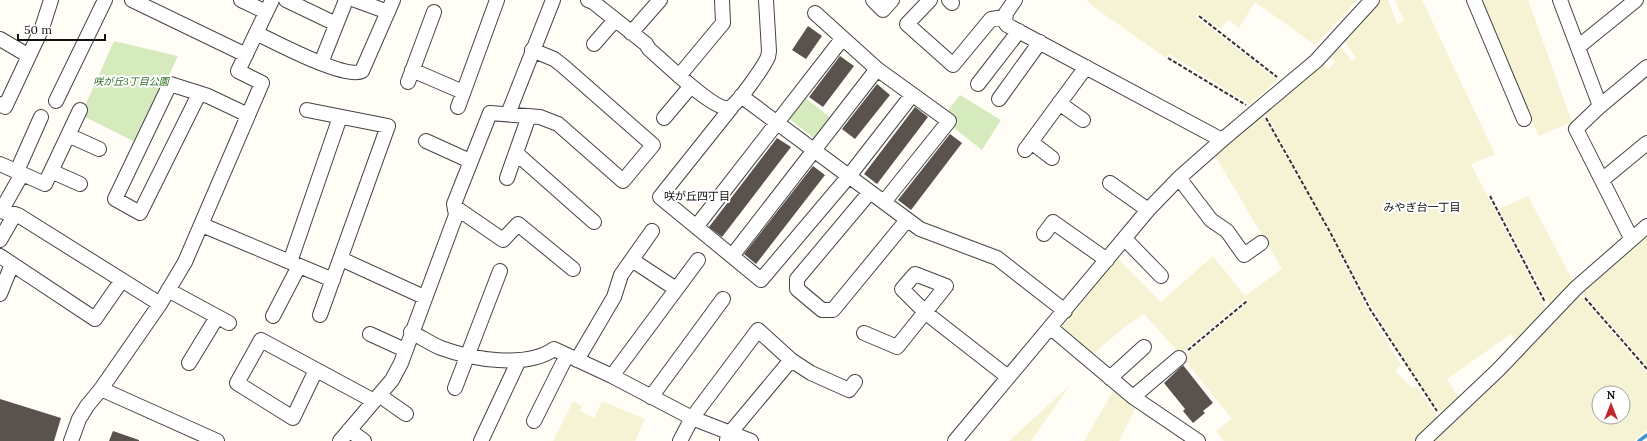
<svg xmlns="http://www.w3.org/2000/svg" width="1647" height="441" viewBox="0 0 1647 441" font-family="Lora,'Noto Sans JP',serif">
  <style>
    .farmland { fill: #f6f3d4; fill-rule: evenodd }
    .green { fill: #d5ebbd }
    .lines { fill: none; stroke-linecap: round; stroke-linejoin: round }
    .stream { stroke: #3f96cf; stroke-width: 3.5 }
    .building { fill: #5a524d }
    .minor-casing { stroke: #444; stroke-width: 16 }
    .path { stroke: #333; stroke-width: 2; stroke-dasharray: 4 2; stroke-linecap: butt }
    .minor { stroke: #fff; stroke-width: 14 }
    .labels { text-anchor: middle; stroke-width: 4; stroke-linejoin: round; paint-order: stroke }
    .park-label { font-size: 10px; font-style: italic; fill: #2f6b1f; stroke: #fff }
    .neighbourhood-label { font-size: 11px; fill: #111; stroke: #fff }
  </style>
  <rect width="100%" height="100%" fill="#fffdf5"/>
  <path class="farmland" d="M1086 0H1357L1315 45 1255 2 1239 28 1228 20 1220 29 1199 13 1196 17 1278 80 1250 104 1169 54 1166 58 1095 8Z
    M1381 0H1388L1397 24 1404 21 1395 0H1422L1495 154 1471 164 1547 311 1516 342 1511 334 1447 379 1460 400 1443 416 1413 373 1370 304 1265 112 1314 73 1322 63 1329 69 1335 62 1329 57 1340 45 1352 61 1356 58 1344 41Z
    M1480 0H1528L1572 122 1539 136Z
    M1262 114 1327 230 1369 312 1401 365 1395 371 1413 389 1416 386 1441 421 1419 441H1224L1216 431 1232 419 1183 358 1248 302 1246 298 1180 354 1144 314 1126 326 1091 356 1060 328 1083 302 1081 300 1117 258 1161 302 1213 256 1245 296 1282 269 1214 154Z
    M1528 196 1574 283 1551 307 1499 209Z
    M1647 233V366L1580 290Z
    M1577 292 1647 373V430L1634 441H1428ZM1599 393H1623V417H1599Z
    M1070 385 1031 441H1009Z
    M1115 388 1137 405 1119 441H1084Z
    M573 401 582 406 580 411 594 418 602 401 645 419 635 441H553Z"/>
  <path class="green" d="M114 41 178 56 137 143 81 115Z
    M960 95 1001 120 982 150 954 128 958 121 946 113Z
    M803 96 831 118 815 139 787 117Z"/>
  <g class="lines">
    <path class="stream" d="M1639 441 1647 435"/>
  </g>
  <path class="building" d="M808 26 822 36 806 59 792 50Z
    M840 56 854 66 823 107 809 97Z
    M877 84 890 95 855 139 842 129Z
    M915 107 928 117 877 184 864 174Z
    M950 134 962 143 911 210 898 200Z
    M777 138 791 147 722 237 709 227Z
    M813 166 825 175 756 264 744 254Z
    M1183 365 1213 403 1203 411 1205 413 1193 423 1183 411 1185 409 1164 383Z
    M0 399 61 418 54 441H0Z
    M113 431 139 440V441H109Z"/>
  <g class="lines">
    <g class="minor-casing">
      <path id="minor" d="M132 0 246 55
        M241 0 266 12
        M286 0 336 24
        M355 0 388 12
        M588 0 593 2 646 44 649 49C662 60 714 111 729 108 736 107 764 66 768 57L769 51 766 0
        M873 0 883 10 892 0
        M930 0 907 24 953 65 991 19 1005 17
        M949 0 952 3
        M1015 0 1006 13 1005 22 1007 25 1222 140
        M1474 0 1524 119
        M1560 0 1600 106
        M815 13 877 69 949 121 884 202
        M256 33C275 42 346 80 362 71L393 0
        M631 33 660 0
        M0 39 29 56
        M594 44 615 20
        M1578 47 1636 0
        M321 63 346 0
        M412 70 463 92
        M679 76 723 23 722 0
        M408 82 434 12
        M978 84 1019 31
        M199 94 140 213 115 199 170 84 208 96 248 115
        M741 96 920 229 997 258 1065 311
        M999 99 1040 42
        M56 101 105 0
        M1059 103 1083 120
        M0 104 5 107 42 28 51 0
        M458 107 497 0
        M731 108 660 197 761 280 849 176 912 95
        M307 110 388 126 320 315
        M508 114 553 0
        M664 118 691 86
        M68 135 99 149
        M426 141 470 161
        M1031 142 1052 158
        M1025 150 1086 67
        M516 153 594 222
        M0 164 45 184 80 110
        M17 171 41 117
        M51 171 80 184
        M507 178 529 116
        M1179 178 1211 220 1227 231 1244 255 1261 243
        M1602 180 1647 143
        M1110 183 1148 210
        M870 192 797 279V289L822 310H833L907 220
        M455 207 503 240 518 224 573 269
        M0 211 18 215 160 304
        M1 211 22 174
        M202 225 333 280
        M696 227 842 39
        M1044 234 1053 222 1107 260
        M1631 238 1576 129 1600 106 1647 67
        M1125 239 1161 276
        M0 240 15 214
        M0 256 95 319 122 280
        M732 256 877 69
        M341 259 424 297
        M632 260 676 289
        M290 262 340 117
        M168 290 229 323
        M0 294 12 264
        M273 316 299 266
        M1051 328 1133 397 1198 441
        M411 332C421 337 431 344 441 348 471 359 526 369 554 349L612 376 692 418 751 441
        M864 333 897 347 946 286 915 274 902 289 926 313 1008 377
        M370 334 405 350
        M577 360 614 297 621 275 652 231
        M189 363 217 317
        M316 370 293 418 237 383 261 340 374 401
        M612 376 698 260
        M1110 378 1144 347
        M455 388 500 271
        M101 389 217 441
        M379 395 406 414
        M651 397 723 299
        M1133 397 1179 358
        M534 421 567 355
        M349 430 364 441
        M727 440 730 433 791 360
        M71 441 79 419 87 406 101 389 160 304 185 262 262 83 238 71 272 0
        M340 441 392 380 401 363 456 215 454 204 490 113 540 117 558 124 623 181 653 145 563 66 554 59 532 50
        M481 441 519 360
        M680 441 692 418 758 330 791 360 811 373 849 390 855 382
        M955 441 1148 210 1179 178 1222 140 1316 61 1372 0
        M1423 441 1498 370 1576 288 1647 226"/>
    </g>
    <path class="path" d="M1199 16 1277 77
      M1168 58 1246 105
      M1266 118 1330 232 1370 309 1437 411
      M1490 196 1545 302
      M1585 298 1647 369
      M1188 350 1247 301"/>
    <use href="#minor" class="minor"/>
  </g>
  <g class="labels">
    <g class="park-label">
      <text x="131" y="85">咲が丘3丁目公園</text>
    </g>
    <g class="neighbourhood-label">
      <text x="697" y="200">咲が丘四丁目</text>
      <text x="1422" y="211">みやぎ台一丁目</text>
    </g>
  </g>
  <g transform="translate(1611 405)"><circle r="19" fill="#ffffff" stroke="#a0a0a0"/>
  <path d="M0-3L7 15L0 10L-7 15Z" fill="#c4262e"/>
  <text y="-6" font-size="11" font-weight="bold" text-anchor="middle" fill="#111111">N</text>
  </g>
  <path d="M18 34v6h87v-6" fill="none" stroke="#111111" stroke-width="2"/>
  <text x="24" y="34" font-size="12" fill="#111111" stroke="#ffffff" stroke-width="3" paint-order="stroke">50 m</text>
</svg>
